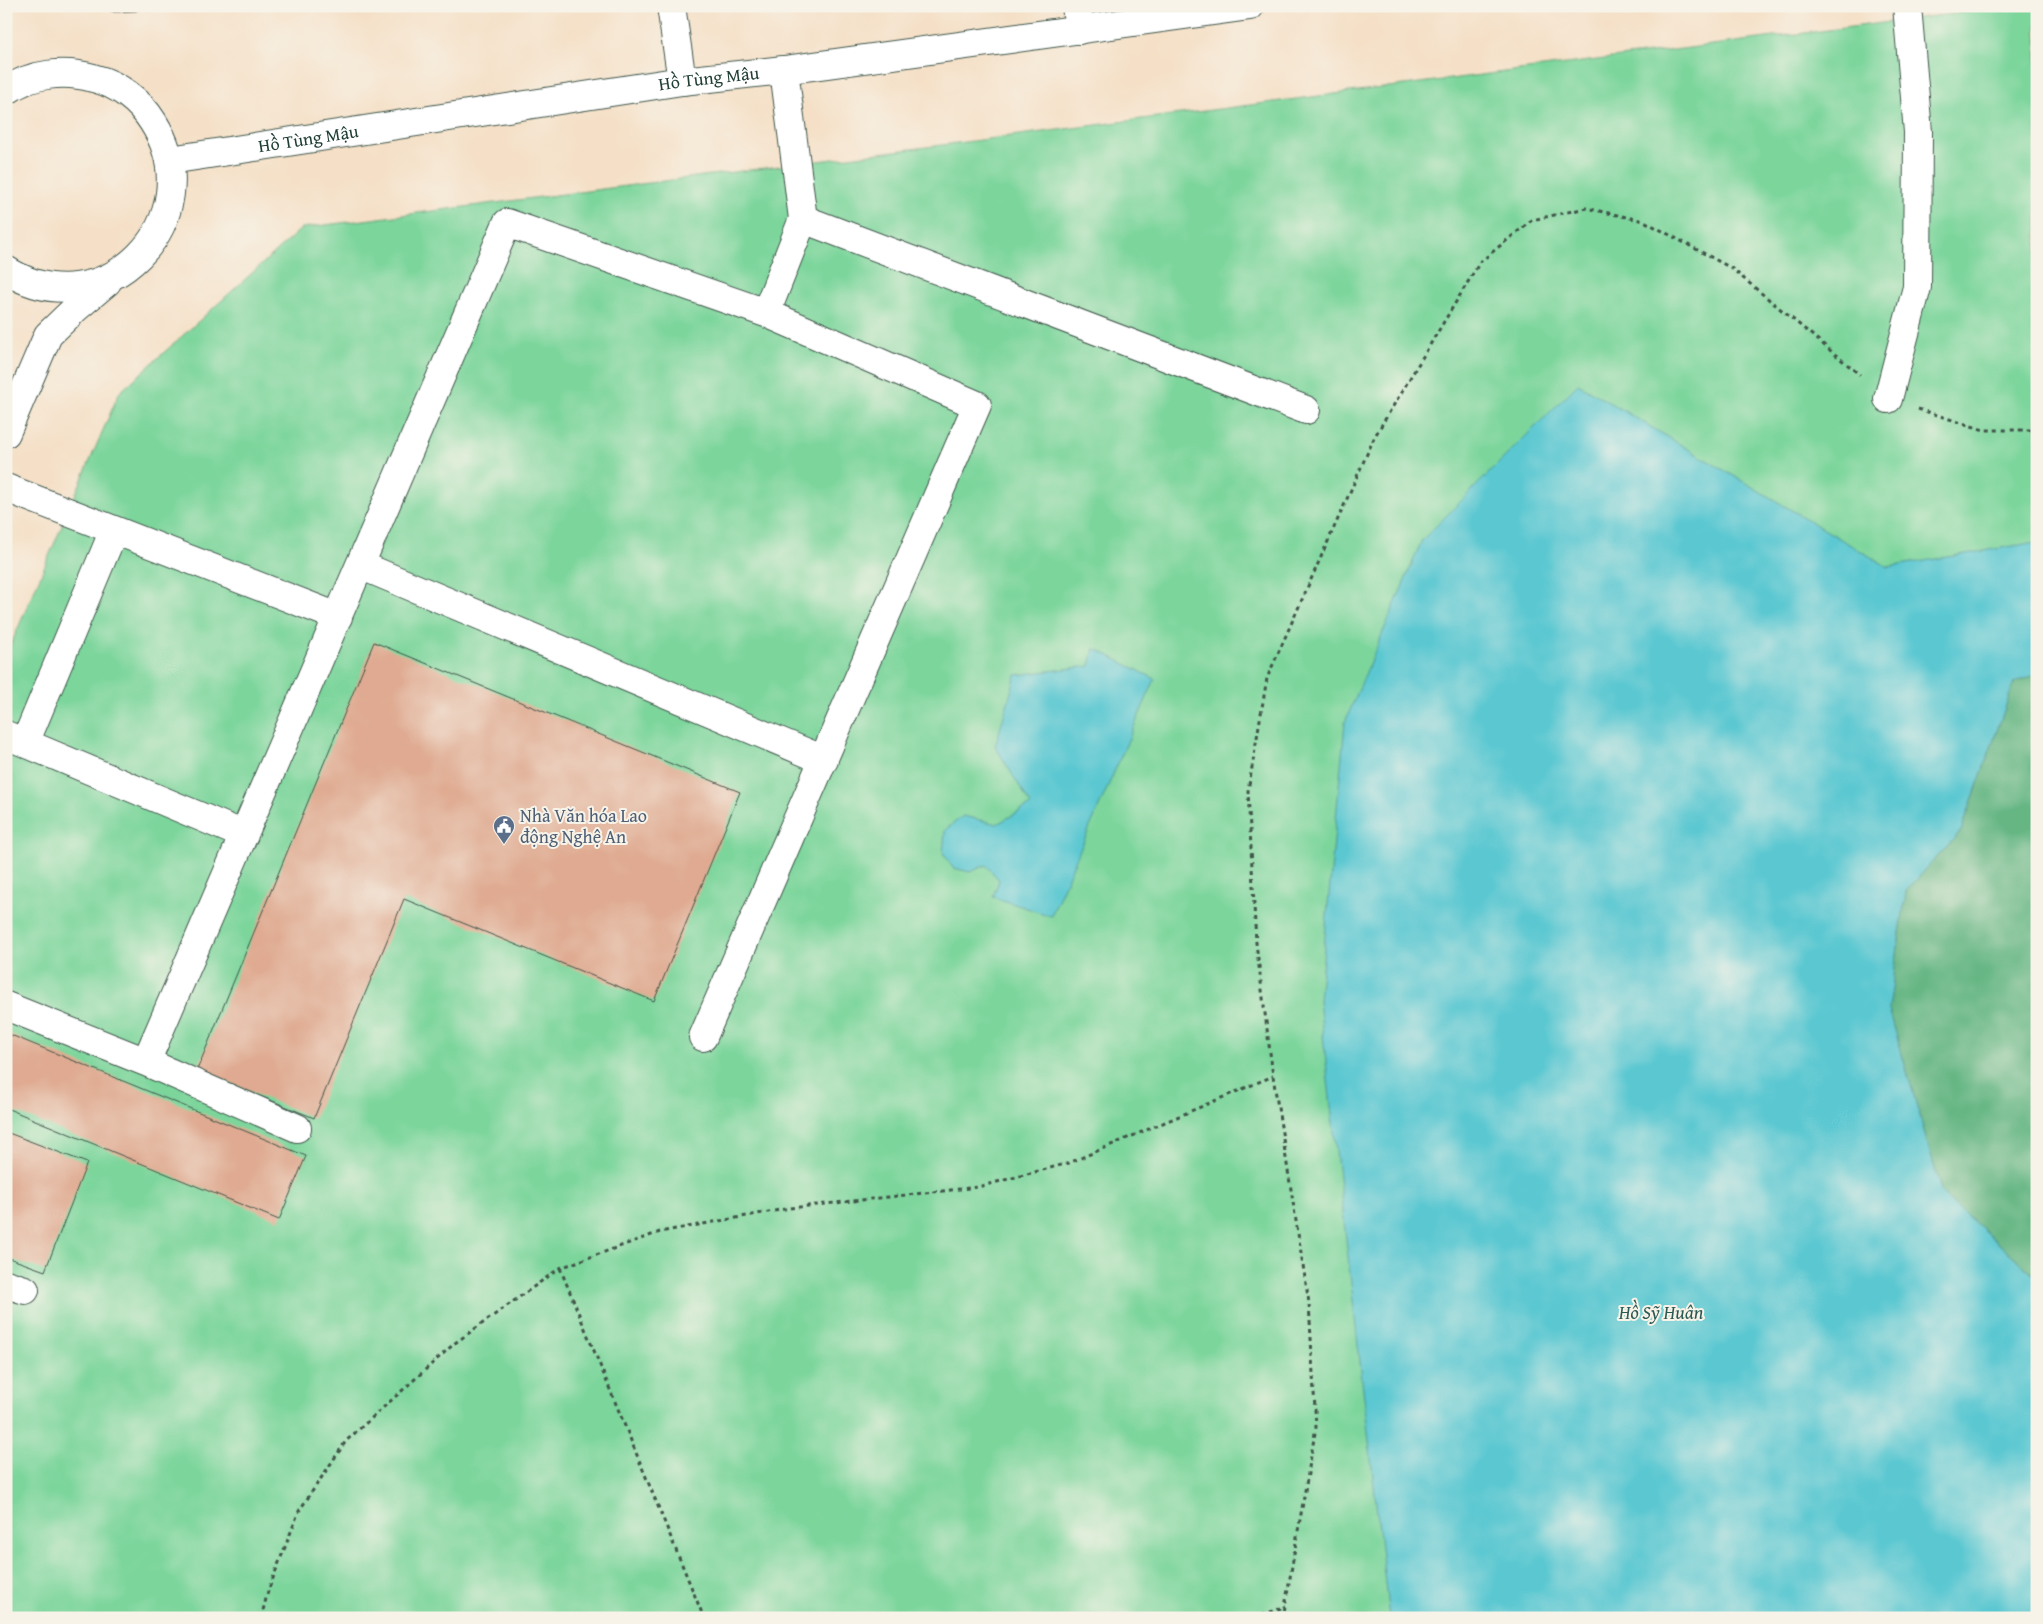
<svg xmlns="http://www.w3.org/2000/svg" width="2043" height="1624" viewBox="0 0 2043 1624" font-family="'Gentium Book Plus',serif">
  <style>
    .green { fill: #7cd59b; stroke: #4e8968 }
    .forest { fill: #65b683; stroke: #427a5c }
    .water { fill: #5ac7d1; stroke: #3c8282 }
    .building { fill: #dfaa91 }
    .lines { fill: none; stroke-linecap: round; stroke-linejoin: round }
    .minor-casing { stroke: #3f554a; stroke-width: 30 }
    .major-casing { stroke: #3f554a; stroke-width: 30 }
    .path { stroke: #3f554a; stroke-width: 3; stroke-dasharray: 4 4; stroke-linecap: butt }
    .minor { stroke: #fff; stroke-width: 28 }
    .major { stroke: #fff; stroke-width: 28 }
    .labels { text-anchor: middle; stroke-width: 4; stroke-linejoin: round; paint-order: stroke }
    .street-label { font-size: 18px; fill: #1f3d34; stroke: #f7f3e8 }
    .service-label { font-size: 18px; fill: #4e5e75; stroke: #f7f3e8; text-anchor: start }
    .water-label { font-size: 19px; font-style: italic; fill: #2b5953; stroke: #f7f3e8 }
  </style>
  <rect width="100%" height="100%" fill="#f7f3e8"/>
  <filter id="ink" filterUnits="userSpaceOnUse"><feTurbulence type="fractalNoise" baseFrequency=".02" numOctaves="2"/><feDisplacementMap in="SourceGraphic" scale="10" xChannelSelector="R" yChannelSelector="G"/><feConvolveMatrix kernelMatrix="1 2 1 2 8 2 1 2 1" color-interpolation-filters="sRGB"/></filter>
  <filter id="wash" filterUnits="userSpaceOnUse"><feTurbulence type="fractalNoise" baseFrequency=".0096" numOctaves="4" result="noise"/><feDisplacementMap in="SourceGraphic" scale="20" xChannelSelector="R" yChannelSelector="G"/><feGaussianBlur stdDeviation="1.12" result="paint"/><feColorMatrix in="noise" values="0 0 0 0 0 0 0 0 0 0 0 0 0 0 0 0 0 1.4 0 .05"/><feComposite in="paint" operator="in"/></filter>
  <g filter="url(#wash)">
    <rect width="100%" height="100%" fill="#f5e0c7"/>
    <path class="green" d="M2013 6H2037V1618H6V656L119 393 302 228Z"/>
    <path class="forest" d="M2037 674V1277L1942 1194 1889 1009 1906 891 1961 831 2014 683Z"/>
    <path class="water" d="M1578 384 1888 567 2037 542V674L2014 683 1961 831 1906 891 1889 1009 1942 1194 2037 1277V1618H1389L1319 1001 1345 722 1422 540Z
      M1094 648 1155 679 1051 916 993 897 999 880 986 865 970 872 953 868 943 853 945 830 963 816 997 824 1031 805 995 746 1016 675 1090 666Z"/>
    <g id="blocks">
      <path class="building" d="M98 6H145L136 11 114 12Z
        M374 642 740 792 654 1001 404 899 314 1118 197 1070Z
        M6 1033 306 1156 279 1220 6 1108Z
        M6 1132 87 1163 45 1271 6 1257Z"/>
    </g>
  </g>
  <g filter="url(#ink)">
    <use href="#blocks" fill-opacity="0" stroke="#3f554a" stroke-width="1"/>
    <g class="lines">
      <g class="minor-casing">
        <path id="minor" d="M671 6 682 81
          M1076 6 1079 30
          M784 70 803 219 1306 410
          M766 313 803 219
          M1888 399 1917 287 1918 132 1907 6
          M6 488 338 617
          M360 565 824 760
          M6 735 244 835
          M25 743 114 530
          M6 1006 146 1062 297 1128
          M146 1062 507 223 766 313 977 405 703 1037
          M6 1284 25 1290"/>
      </g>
      <g class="major-casing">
        <g id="major">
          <path d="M6 91C31 73 65 70 93 78 118 84 140 101 153 122 215 219 103 332 6 270"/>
          <path id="s1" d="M170 160 682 81 784 70 1250 6"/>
          <path d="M6 433 48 335 76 308 107 282"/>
        </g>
      </g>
      <path class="path" d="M1918 409 1984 430H2037
        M560 1268 704 1618
        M261 1618 268 1591 299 1511 346 1441 455 1343 560 1268 660 1232 790 1208 978 1187 1069 1163 1273 1076
        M1255 1618 1286 1606
        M1283 1618 1316 1427 1309 1303 1273 1076 1256 943 1248 791 1267 678 1375 436 1480 262 1532 220 1586 208 1644 221 1731 268 1860 375"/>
      <use href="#minor" class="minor"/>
      <use href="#major" class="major"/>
    </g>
  </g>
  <defs>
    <g id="civic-pin" transform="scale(1.125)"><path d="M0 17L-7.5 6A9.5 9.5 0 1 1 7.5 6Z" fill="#5c6f8a" stroke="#f7f3e8"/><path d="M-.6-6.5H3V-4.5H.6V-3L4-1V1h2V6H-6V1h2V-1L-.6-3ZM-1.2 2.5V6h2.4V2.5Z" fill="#fff"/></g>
  </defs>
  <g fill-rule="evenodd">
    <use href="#civic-pin" x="504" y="826"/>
  </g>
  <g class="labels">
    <g class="street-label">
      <text dy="6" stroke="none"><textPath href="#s1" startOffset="545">Hồ Tùng Mậu</textPath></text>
      <text dy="6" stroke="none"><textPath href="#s1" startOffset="140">Hồ Tùng Mậu</textPath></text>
    </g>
    <g class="service-label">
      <text x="520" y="822">Nhà Văn hóa Lao<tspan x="520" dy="21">động Nghệ An</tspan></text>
    </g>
    <g class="water-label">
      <text x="1661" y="1319">Hồ Sỹ Huân</text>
    </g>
  </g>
  <rect width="2043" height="1624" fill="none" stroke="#f7f3e8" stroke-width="25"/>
</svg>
